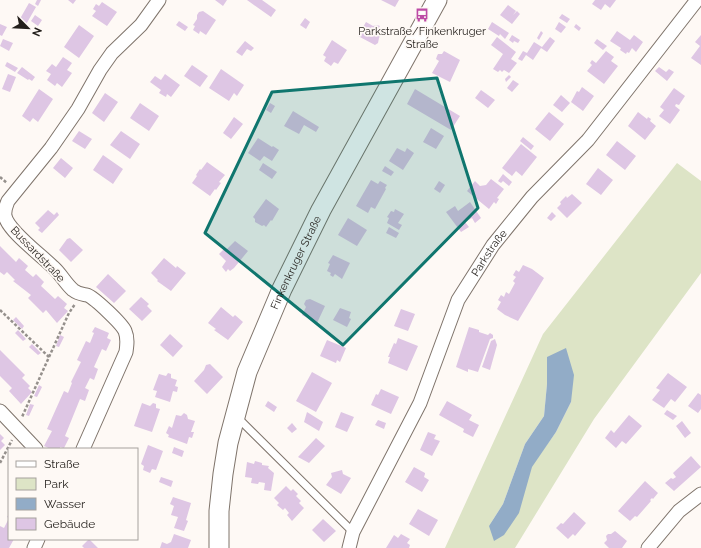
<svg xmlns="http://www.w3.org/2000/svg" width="701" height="548" viewBox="0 0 701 548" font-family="Raleway,sans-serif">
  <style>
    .green { fill: #dde4c6; fill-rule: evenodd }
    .water { fill: #92acc7 }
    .building { fill: #dec6e4 }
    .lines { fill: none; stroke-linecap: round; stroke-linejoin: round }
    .lane-casing { stroke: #7f746b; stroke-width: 9 }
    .street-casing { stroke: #7f746b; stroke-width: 15 }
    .secondary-casing { stroke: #7f746b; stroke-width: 21 }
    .path { stroke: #95908c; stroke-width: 2.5; stroke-dasharray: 3 2; stroke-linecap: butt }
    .lane { stroke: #fff; stroke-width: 7 }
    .street { stroke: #fff; stroke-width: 13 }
    .secondary { stroke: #fff; stroke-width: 19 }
    .marked { fill: #0f766e; fill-opacity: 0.2; stroke: #0f766e; stroke-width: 3; stroke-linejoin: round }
    .labels { text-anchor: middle; stroke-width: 3.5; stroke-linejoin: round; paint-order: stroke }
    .poi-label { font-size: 11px; fill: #231f1b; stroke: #fef9f5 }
    .street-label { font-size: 11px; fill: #231f1b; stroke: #fef9f5 }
  </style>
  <rect width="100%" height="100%" fill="#fef9f5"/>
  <path class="green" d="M677 163 701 181V273L594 419 515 548H445L543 334ZM547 358 571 402 556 432 489 526 503 504 525 444 544 416 547 384Z"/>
  <path class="water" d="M566 348 574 375 571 402 556 432 532 467 519 513 504 535 494 541 489 526 503 504 525 444 544 416 547 384V357Z"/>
  <path class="building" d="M37 0H41L38 6 35 4Z
    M68 0H76L73 4Z
    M215 0H227L223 6Z
    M247 0H262L276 10 271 17Z
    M381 0H399L395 7Z
    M595 0H616L610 8 605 4 601 10 592 4Z
    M102 2 117 12 107 26 92 16 96 11 93 9 96 4 99 6Z
    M29 3 36 7 24 28 17 24Z
    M508 5 516 11 513 15 517 11 520 14 512 24 500 15Z
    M203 11 216 20 206 35 200 31 199 34 193 30 195 26 193 25 197 19V15L199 12Z
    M562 14 570 19 567 23 559 18Z
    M35 15 42 20 38 26 31 21Z
    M305 18 310 22 306 29 300 25Z
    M179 21 188 27 185 31 176 25Z
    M366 22 373 26 377 25 380 26 378 29 383 31 379 38 378 43 375 45 358 36Z
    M492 22 509 33 505 39 500 34 499 36 488 29Z
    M559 22 566 27 561 33 555 29Z
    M0 24 7 27 2 36 0 35Z
    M576 24 581 28 579 31 574 27Z
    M79 25 94 36 79 58 64 47Z
    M541 31 543 33 539 40 537 38Z
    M617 31 630 40 634 35 643 42 636 52 632 48 629 53 627 52 626 54 620 50 621 48 610 41Z
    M512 35 520 40 518 43 514 41 513 43 509 40Z
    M701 35V65L691 58 700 46 695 42Z
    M497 37 516 52 511 59 517 63 509 73 504 70 502 72 500 70 498 72 493 69 503 54 491 45Z
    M550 37 555 41 547 52 541 48 533 60 526 55 522 61 518 59 523 51 527 53 534 42 542 47Z
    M3 39 13 43 9 51 0 46Z
    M597 39 607 46 603 50 594 43Z
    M332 40 347 50 338 64 334 62 331 66 324 61 326 57 323 55Z
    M245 41 254 48 251 51 247 49 242 56 236 52Z
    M444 51 460 60 450 82 432 73 439 61 436 59 437 56 438 54H442Z
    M606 51 614 57 611 61 618 66 604 84 587 71 592 65 590 63 592 60 596 63Z
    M63 57 72 63 67 70 72 73 62 87 57 83 55 86 47 80 51 74 46 71 52 64 56 67Z
    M7 62 18 68 15 72 5 66Z
    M192 65 208 76 200 87 184 76Z
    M22 67 35 77 32 81 29 79 28 80 17 73Z
    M659 67 666 72 669 69 674 72 667 81 655 71Z
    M221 69 244 85 237 96 234 93 229 101 209 88Z
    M8 74 16 77 10 92 2 89Z
    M165 74 180 85 171 97 167 94 166 97 159 93 161 90 150 82 155 76 161 80Z
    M509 75 511 77 506 82 505 79Z
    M513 80 519 84 512 92 507 88Z
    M582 87 594 96 583 111 571 102 577 91 579 92Z
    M674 88 685 96 679 105 676 104 675 106 680 110 670 124 659 116 664 110 660 107Z
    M39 89 53 99 38 122 33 118 30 122 22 116Z
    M415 89 460 116 451 130 407 104Z
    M481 90 495 100 488 108 475 98Z
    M105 93 118 102 104 122 92 113Z
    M561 95 570 103 562 112 553 105Z
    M140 103 159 116 149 131 130 118Z
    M270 103 275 106 271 113 266 110Z
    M293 111 319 127 316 132 304 125 299 134 284 126Z
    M549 112 564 124 550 141 535 129Z
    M638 112 647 119 648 117 651 119 650 121 656 126 645 140 628 126Z
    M234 117 243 124 231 139 223 133Z
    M431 128 444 136 436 149 423 142Z
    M79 131 92 139 85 149 72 141Z
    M121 131 140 144 130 159 110 145Z
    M523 137 534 146 531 150 520 141Z
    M258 138 272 147 273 146 279 150 272 161 264 156 260 161 248 153Z
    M617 141 636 156 625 170 606 155Z
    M521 144 537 157 522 176 516 171 512 176 502 168Z
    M397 148 405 152 407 148 414 153 403 170 389 161Z
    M103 155 123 169 113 184 93 170Z
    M61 158 73 168 65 178 53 168Z
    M207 162 225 175 219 182 221 183 216 190 215 189 210 196 192 183 197 176 196 175 200 169 201 170Z
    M263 163 277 172 272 179 259 170Z
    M385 166 394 172 391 176 382 171Z
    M598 168 613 180 601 195 586 184Z
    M503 174 512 182 509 186 503 181 501 183 498 181Z
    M491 179 504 189 497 198 499 199 496 204 494 202 489 209 467 191 475 181 480 186 486 185Z
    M371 180 378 184 380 181 387 185 385 188 386 189 375 209 371 207 368 213 356 206Z
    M439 181 445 185 440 193 434 189Z
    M572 194 582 203 567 218 557 208 561 204 560 202 566 196 567 198Z
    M266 199 279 209 272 221 271 220 266 227 264 225 262 226 255 222V219L253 217Z
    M470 202 481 218 475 223 472 218 465 222 469 227 461 232 446 212 455 206 458 211Z
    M395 209 404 214 398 223 402 225 399 230 387 223 389 218 387 217 391 211 394 212Z
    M48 210 54 215 57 212 59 215 42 233 38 230 40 228 35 223Z
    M552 212 556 216 551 221 547 218Z
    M348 218 367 230 357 246 338 235Z
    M389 227 399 233 396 238 386 233Z
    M70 238 83 250 71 262 59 250 67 239Z
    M235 241 248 251 234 268 230 271 228 269 226 272 222 267 226 261 219 254 224 249 226 250Z
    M0 246 16 262 19 258 28 266 25 270 33 277 36 274 44 282 41 286 55 299 58 296 67 304 64 308 68 311 57 323 46 310 43 313 28 298 31 295 13 281 15 280 7 272 4 275 0 272Z
    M333 255 350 263 342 279 335 274 333 277 330 275 331 273 327 271 330 264 328 263Z
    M164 258 176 268 177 266 186 273 171 291 157 281 158 280 151 273Z
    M523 265 532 269 544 278 518 321 505 315 497 309 501 302 498 300 501 295 504 297 506 292 509 294 515 283 513 281 516 277 513 275 516 270 519 272Z
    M108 274 126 291 114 303 96 287Z
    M141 297 149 304 147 306 152 311 142 321 129 309Z
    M310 299 325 306 317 323 302 315 306 307 304 304 306 300Z
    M221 307 233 317 235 315 243 322 228 340 214 330 216 329 208 323Z
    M340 308 351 312 349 318 351 319 347 327 333 320Z
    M401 309 415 314 408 331 394 326Z
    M16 317 24 326 22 329 13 320Z
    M95 327 109 333 107 338 111 340 106 351 102 349 94 367 98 369 94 380 90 378 85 388 89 390 85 401 80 399 65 436 69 438 64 448 60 447V449H51L44 446 52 431 47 429 64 391 68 393 72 383 71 382 81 362 77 360 86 341 90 343 94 333 92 332Z
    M469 327 479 330V332L488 335 490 333 493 335V338L490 339 478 372 468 369V372L456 367Z
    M18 330 26 339 23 341 15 333Z
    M170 334 183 346 173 357 160 345Z
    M60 335 64 337 59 347 56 346Z
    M398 338 418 346 407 371 388 363 390 357H388L394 343 396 344Z
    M495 339 497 345 490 370 482 367 491 341Z
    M327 340 346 348 340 362 337 360 336 363 320 356Z
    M32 344 41 353 38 355 29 347Z
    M0 350 25 375 22 378 30 386 28 388 32 392 21 404 9 391 12 388 0 376Z
    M210 364 223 377 207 394 194 381 204 370 206 365Z
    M312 372 332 383 316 412 296 401Z
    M168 373 171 374V378L177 380 175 386 178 387 177 392 173 391 170 402 155 397 157 391 153 390 159 374 166 376Z
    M668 373 687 387 675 402 671 399 664 408 652 400 660 390 656 388Z
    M39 385 42 387 37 397 34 396Z
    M381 389 399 397 391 414 371 405 376 394 378 395Z
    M698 393 701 395V409L698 413 688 406Z
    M268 401 277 407 274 412 265 406Z
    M447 401 472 415 469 420 479 425 473 437 463 432 464 429 439 415Z
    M142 403 150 406 153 403 156 404V408L160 409 152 432 134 426Z
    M30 404 34 405 29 416 26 415Z
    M667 410 677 416 673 420 664 414Z
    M307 412 323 422 319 431 304 422Z
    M341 412 354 417 347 432 335 427Z
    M184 413 187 415 188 419 195 421 191 432H194L192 438 189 437 187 444 168 437 169 435 166 433 169 426 172 428 176 415 181 416Z
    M629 415 642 426 626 444 622 441 616 448 605 438 611 430 614 433Z
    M378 420 386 423 384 429 375 425Z
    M682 421 691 433 685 438 676 426Z
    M292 423 297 429 292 433 287 428Z
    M428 432 436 435 434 439 440 441 432 456 420 450Z
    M0 434 4 438 1 441 5 445 0 450Z
    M316 438 325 446 309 463 298 457Z
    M148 445 163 451 156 470 152 469 150 473 143 470 144 466 141 464Z
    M174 447 184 451 182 457 172 453Z
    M691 456 701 467 674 491 665 483 671 478 673 479 676 477 673 473Z
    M255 461 262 463V465L269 466 268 468 274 473 271 491 264 490 265 483 259 482 258 484 251 483 252 478 245 477 247 462 254 464Z
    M414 467 425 473V474L424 477 429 480 422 492 405 482Z
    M342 470 343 474 351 478 341 494 326 485 332 477 331 473Z
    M161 477 173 481 171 487 159 482Z
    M645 481 658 493 653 499 652 498 650 500 651 501 637 517 635 516 630 521 618 511Z
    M286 486 291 491 293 489 298 494 296 496 301 501 299 503 304 508 292 521 287 515 289 513 285 508 283 510 277 505 279 503 274 498Z
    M173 497 191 503 186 520 188 521 184 531 174 528 178 517 171 515 174 506 170 504Z
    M418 509 438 520 429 536 409 524Z
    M574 512 586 523 575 536 573 534 568 539 556 528 561 523 563 524Z
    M9 514V539H14L9 548H0V526L4 528 9 518 7 517Z
    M323 519 336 531 324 542 312 530Z
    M615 531 627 541 622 548H609L604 543 607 540 606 536 608 534H611Z
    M174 534 191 540 188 548H160L162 542 167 544 171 542Z
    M401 534 410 539 407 543 410 545 409 548H386L394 535 398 538Z
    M89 539 98 548H84L82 546Z"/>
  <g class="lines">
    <g class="lane-casing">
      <path id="lane" d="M238 418 353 532"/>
    </g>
    <g class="street-casing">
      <g id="street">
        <path d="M0 411 36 449"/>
        <path d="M83 449 126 352C127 345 128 338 125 331 122 324 95 298 87 295 82 294 78 294 73 290 65 283 61 274 53 267 41 255 8 231 5 216 4 210 6 206 8 201L51 148 78 109 100 70 112 53 141 25 159 0"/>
        <path d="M34 548 38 539"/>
        <path id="s1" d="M349 548 353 532 420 403 458 300 493 245 532 197 588 140 697 0"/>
        <path d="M648 548 679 511 701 494"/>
      </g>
    </g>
    <g class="secondary-casing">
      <g id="secondary">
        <path id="s2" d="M219 548V511L223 474 228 443 247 372 282 289 321 210 437 0"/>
      </g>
    </g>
    <path class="path" d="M0 177 7 183
      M0 310 49 357 22 417
      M49 357 69 313 75 304
      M0 463 12 440"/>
    <use href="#lane" class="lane"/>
    <use href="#street" class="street"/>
    <use href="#secondary" class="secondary"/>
  </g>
  <path class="marked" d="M437 78 478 208 343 345 205 233 272 92Z"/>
  <defs>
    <g id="bus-bare" transform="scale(1.08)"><path d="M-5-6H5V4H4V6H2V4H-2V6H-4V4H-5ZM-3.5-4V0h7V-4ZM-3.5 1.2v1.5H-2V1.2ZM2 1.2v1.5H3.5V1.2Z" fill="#bd4ba6" stroke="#fef9f5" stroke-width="2.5" paint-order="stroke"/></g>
  </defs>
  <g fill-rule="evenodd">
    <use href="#bus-bare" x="422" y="15"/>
  </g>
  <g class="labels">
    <g class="poi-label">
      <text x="422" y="35">Parkstraße/Finkenkruger<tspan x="422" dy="13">Straße</tspan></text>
    </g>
    <g class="street-label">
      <text dy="4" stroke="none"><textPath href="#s1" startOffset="328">Parkstraße</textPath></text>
      <text transform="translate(38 254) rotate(46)" y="4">Bussardstraße</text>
      <text dy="4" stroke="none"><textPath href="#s2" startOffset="299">Finkenkruger Straße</textPath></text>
    </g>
  </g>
  <rect x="8" y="448" width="130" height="92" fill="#fef9f5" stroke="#a6a29e"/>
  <rect x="16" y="461" width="20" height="6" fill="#ffffff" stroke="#a6a29e"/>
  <text x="44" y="468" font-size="12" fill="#231f1b">Straße</text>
  <rect x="16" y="478" width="20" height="12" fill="#dde4c6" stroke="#a6a29e"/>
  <text x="44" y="488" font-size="12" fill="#231f1b">Park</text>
  <rect x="16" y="498" width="20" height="12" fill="#92acc7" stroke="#a6a29e"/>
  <text x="44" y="508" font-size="12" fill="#231f1b">Wasser</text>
  <rect x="16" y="518" width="20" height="12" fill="#dec6e4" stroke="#a6a29e"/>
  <text x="44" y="528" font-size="12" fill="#231f1b">Gebäude</text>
  <g transform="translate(28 28) rotate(114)" stroke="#fef9f5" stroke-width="3" paint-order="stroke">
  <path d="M0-3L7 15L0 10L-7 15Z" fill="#231f1b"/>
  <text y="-6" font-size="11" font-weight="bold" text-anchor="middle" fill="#231f1b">N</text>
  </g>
</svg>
